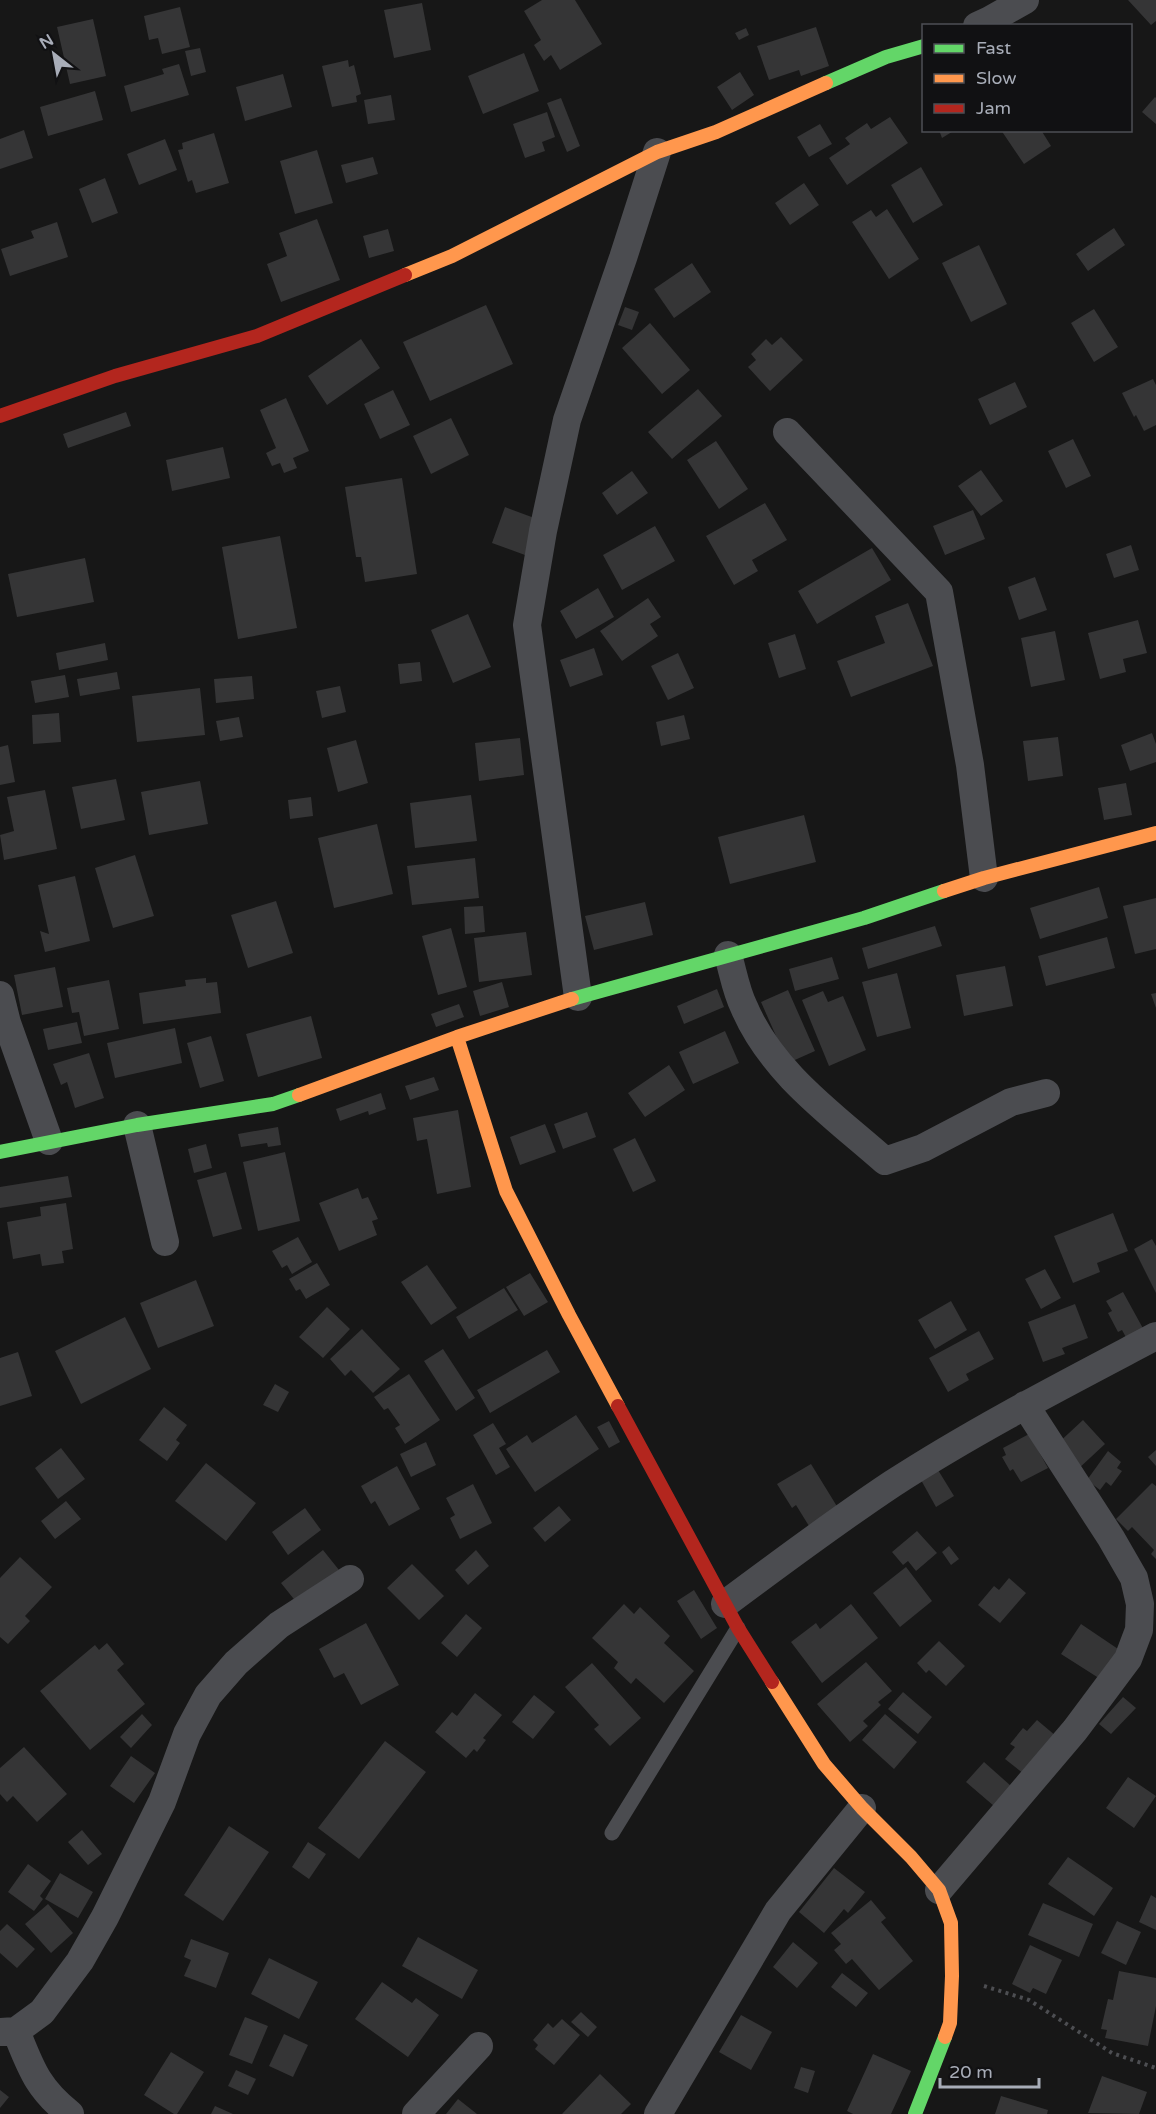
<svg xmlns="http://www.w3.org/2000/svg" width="1156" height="2114" viewBox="0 0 1156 2114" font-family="'Varela Round',sans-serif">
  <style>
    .building { fill: #353536 }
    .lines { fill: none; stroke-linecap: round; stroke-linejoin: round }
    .path { stroke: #4d4e52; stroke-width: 4; stroke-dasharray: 3 4.5; stroke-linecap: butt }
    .lane { stroke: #4b4c50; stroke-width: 15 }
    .street { stroke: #4b4c50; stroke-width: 28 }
    .fast { stroke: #63d668; stroke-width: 14 }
    .slow { stroke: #ff974d; stroke-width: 14 }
    .jam { stroke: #b3261e; stroke-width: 14 }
  </style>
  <rect width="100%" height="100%" fill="#171717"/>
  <path class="building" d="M542 0H575L602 44 560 70 551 55 544 61 534 45 541 40 524 11Z
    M1128 0H1156V21L1151 25Z
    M422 3 431 50 394 58 384 10Z
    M180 7 190 47 162 54 158 38 149 40 144 16Z
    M93 19 106 76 70 84 57 27Z
    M816 27 829 66 801 76 799 70 769 80 757 46Z
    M746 28 749 35 739 40 735 33Z
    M200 48 206 72 191 76 185 51Z
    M524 53 539 91 483 114 468 76Z
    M348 60 349 67 354 65 361 94 356 96 357 102 332 107 322 66Z
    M179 64 189 95 131 112 124 86 164 74 162 69Z
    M740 72 754 95 732 110 717 87Z
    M283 74 292 107 245 121 236 87Z
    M95 91 103 120 48 136 40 107Z
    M391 95 395 120 368 124 364 100Z
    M1155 97 1156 98V124L1142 112Z
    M561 98 580 146 567 152 547 103Z
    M547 112 555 137 542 142 545 151 525 158 513 124Z
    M890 117 908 143 847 185 829 158 850 144 845 138 867 123 871 129Z
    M820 124 832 144 809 157 797 137Z
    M24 130 33 158 0 169V139Z
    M939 130H955L942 138Z
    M1001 130H1041L1051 146 1024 164Z
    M214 133 229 183 196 193 192 180 188 182 178 150 183 149 182 143Z
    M165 139 177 170 139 185 127 154Z
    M317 150 333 203 295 214 280 161Z
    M373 157 378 174 346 183 341 165Z
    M921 167 943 205 913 223 891 185Z
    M105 178 118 213 92 223 79 189Z
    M804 183 819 205 790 225 775 203Z
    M887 209 919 259 889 279 852 222 871 210 876 217Z
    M317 219 340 280 281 302 267 264 287 256 279 233Z
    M57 222 68 257 10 276 1 249 34 238 31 231Z
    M1114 228 1125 245 1088 271 1076 254Z
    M388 229 394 251 369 258 363 236Z
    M979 245 1007 304 971 322 942 263Z
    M692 263 711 292 674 318 654 289Z
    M486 305 513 364 430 401 403 342Z
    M625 307 639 312 632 330 618 325Z
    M1094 309 1118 347 1094 362 1071 323Z
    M650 323 690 370 662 394 622 348Z
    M781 337 803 360 770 391 748 367 756 360 751 354 766 339 772 345Z
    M361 339 380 368 327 405 308 376Z
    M1153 379 1156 385V425L1144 431 1136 415 1134 417 1122 393Z
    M1015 382 1027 407 990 425 978 399Z
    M698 389 722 416 672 459 648 432Z
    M393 390 410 425 380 439 364 404Z
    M286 398 309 451 293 458 297 468 284 473 280 463 272 466 266 453 276 448 260 410Z
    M126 412 131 426 68 448 63 434Z
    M451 418 469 455 431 474 413 436Z
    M1073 439 1091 476 1066 488 1048 451Z
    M716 441 748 489 719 509 687 460Z
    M223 447 230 478 172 491 166 460Z
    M981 470 1003 501 981 516 958 486Z
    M632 471 648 493 617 515 602 493Z
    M402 478 417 574 365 582 361 557H356L345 487Z
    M765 503 787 540 752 560 758 571 734 585 706 536Z
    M505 507 537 519 525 555 492 543Z
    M973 510 985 539 945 555 933 526Z
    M655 526 675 561 622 590 603 555Z
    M280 536 297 628 238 639 222 547Z
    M1131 545 1139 570 1114 578 1106 554Z
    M872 548 891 580 817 624 798 591Z
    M85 558 94 602 17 617 8 574Z
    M1035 577 1047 610 1019 620 1008 587Z
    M598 588 614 617 576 639 560 611Z
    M648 598 661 617 650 624 658 636 622 661 600 631Z
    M908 603 933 666 851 697 837 661 885 643 875 616Z
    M468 614 491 667 453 683 431 630Z
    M1138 620 1147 653 1123 659 1126 672 1100 679 1088 633Z
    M1055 631 1065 680 1031 687 1021 638Z
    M795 634 806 669 779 678 768 643Z
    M105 643 108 660 59 670 56 653Z
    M594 648 603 675 570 687 560 660Z
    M678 653 694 688 668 700 651 666Z
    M420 662 422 681 400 684 398 664Z
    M117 672 120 689 80 696 77 679Z
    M65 675 69 697 35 703 31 681Z
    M252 676 254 699 216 703 214 679Z
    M340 686 346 712 322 718 316 691Z
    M200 688 205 735 137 742 132 696Z
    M59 713 61 742 33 744 32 715Z
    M684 715 690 739 661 746 656 722Z
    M239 717 243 737 220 741 216 721Z
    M1152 733 1156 744V762L1130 771 1121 745Z
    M1058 737 1063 776 1028 781 1023 741Z
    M520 738 524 775 479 781 475 743Z
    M356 740 368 783 338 792 327 748Z
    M8 745 15 782 0 785V747Z
    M116 779 125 820 81 829 72 787Z
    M200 781 208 824 149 835 141 792Z
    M1126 783 1132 815 1104 820 1098 788Z
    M45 790 57 849 4 860 0 835 14 831 7 797Z
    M471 795 477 841 415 848 410 803Z
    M311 797 313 816 290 819 288 800Z
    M804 815 816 862 730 884 718 837Z
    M377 824 393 894 334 908 318 838Z
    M135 855 154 916 113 928 95 868Z
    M475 858 479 898 412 905 407 866Z
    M75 876 90 941 45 952 40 931 49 934 38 885Z
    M1099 887 1108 918 1040 939 1030 908Z
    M1156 898V949L1135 954 1123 906Z
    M276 901 293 953 248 968 231 915Z
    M645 902 653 935 594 950 585 916Z
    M483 906 485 932 465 934 464 907Z
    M935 926 942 946 868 969 862 948Z
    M451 928 467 987 438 995 422 936Z
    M526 932 532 975 479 982 474 938Z
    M1107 937 1115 968 1046 986 1038 956Z
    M832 957 839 979 795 991 789 969Z
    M1005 966 1013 1006 964 1016 956 975Z
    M55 967 63 1007 22 1015 14 975Z
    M897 973 911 1028 877 1037 862 982Z
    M206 978V983L217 982 221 1013 143 1024 139 993 186 986 185 980Z
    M109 980 119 1029 84 1036 79 1012 72 1013 67 988Z
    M502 982 509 1007 480 1016 473 991Z
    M717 989 724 1007 684 1024 677 1006Z
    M788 990 815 1051 788 1063 761 1002Z
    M823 991 828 1002 843 996 866 1050 829 1066 802 1000Z
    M1156 993V1008L1151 994Z
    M459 1004 464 1017 436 1027 431 1014Z
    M311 1016 322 1058 258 1077 246 1034Z
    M77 1022 82 1043 48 1050 43 1029Z
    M175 1028 182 1063 115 1078 107 1043Z
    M725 1031 739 1063 693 1084 679 1052Z
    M211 1036 224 1081 200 1088 187 1043Z
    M89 1053 104 1098 75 1108 67 1082 61 1085 53 1064Z
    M669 1065 685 1090 645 1117 628 1093Z
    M434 1077 439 1090 410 1100 405 1086Z
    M381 1093 386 1109 369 1115 368 1111 340 1121 336 1109Z
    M458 1110 471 1187 437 1194 427 1139 417 1141 413 1118Z
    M587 1112 596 1137 563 1149 554 1124Z
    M545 1124 556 1152 520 1165 510 1137Z
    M278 1127 281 1145 268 1147 267 1143 241 1147 238 1134Z
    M635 1138 656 1181 633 1192 613 1149Z
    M206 1144 212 1168 194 1173 188 1149Z
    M285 1152 300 1221 258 1231 243 1162Z
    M226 1172 242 1229 213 1237 197 1180Z
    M68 1176 72 1197 0 1208V1187Z
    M358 1188 362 1199 368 1197 378 1219 372 1221 377 1235 339 1251 319 1203Z
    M66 1203 73 1249 62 1251 64 1263 42 1266 40 1254 13 1259 7 1222 41 1216 40 1207Z
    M1113 1213 1128 1251 1097 1263 1100 1272 1073 1283 1054 1236Z
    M298 1237 312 1262 292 1274 287 1265 282 1268 272 1251Z
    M1152 1239 1156 1246V1293L1134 1249Z
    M317 1263 330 1285 306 1299 300 1289 296 1291 289 1279Z
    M427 1265 457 1308 431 1325 401 1282Z
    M1045 1269 1061 1298 1041 1309 1025 1279Z
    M530 1273 548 1302 524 1316 506 1287Z
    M196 1280 214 1326 158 1348 140 1303Z
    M504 1288 518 1310 469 1339 456 1317Z
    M1123 1292 1145 1332 1128 1341 1122 1330 1118 1332 1108 1313 1112 1311 1106 1301Z
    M951 1301 967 1330 935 1349 918 1320Z
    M1075 1304 1088 1338 1062 1348 1065 1354 1043 1362 1028 1322Z
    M327 1307 350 1329 323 1358 299 1337Z
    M125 1317 151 1369 81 1404 55 1351Z
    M362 1329 400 1369 373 1393 351 1370 345 1376 330 1359Z
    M979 1331 994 1359 966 1374 969 1380 948 1392 929 1358Z
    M443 1349 475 1398 456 1411 424 1361Z
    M547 1350 560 1372 490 1413 477 1390Z
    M18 1352 32 1396 0 1406V1358Z
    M409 1374 440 1420 405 1444 395 1428 400 1425 388 1408 384 1410 374 1397Z
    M275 1384 289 1392 278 1412 263 1405Z
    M164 1407 187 1425 176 1440 180 1443 167 1461 139 1440Z
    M576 1415 599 1449 535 1492 506 1449 527 1435 532 1443Z
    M1083 1420 1105 1444 1077 1470 1055 1446Z
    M609 1421 620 1442 609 1448 597 1427Z
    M493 1423 506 1444 499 1448 510 1467 496 1475 473 1435Z
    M1029 1434 1048 1468 1021 1482 1013 1469 1010 1471 1002 1457 1006 1455 1003 1448Z
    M426 1442 436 1465 411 1477 400 1454Z
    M61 1448 85 1479 58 1499 35 1468Z
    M1156 1450V1466L1148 1457Z
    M1108 1451 1121 1462 1117 1468 1122 1471 1111 1486 1106 1482 1100 1490 1087 1480Z
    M206 1463 256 1503 226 1541 175 1501Z
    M811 1464 838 1508 809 1526 796 1505 792 1508 777 1484Z
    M397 1466 420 1509 389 1526 375 1501 371 1504 361 1486Z
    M938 1470 954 1496 936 1507 921 1480Z
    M1152 1483 1156 1486V1559L1151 1554 1154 1550 1132 1527 1128 1531 1116 1519Z
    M473 1484 492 1523 460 1539 450 1518 455 1515 446 1498Z
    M66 1501 81 1519 55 1539 41 1521Z
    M559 1506 571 1520 545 1542 533 1528Z
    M305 1508 321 1530 288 1555 272 1532Z
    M917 1531 937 1553 916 1571 908 1561 903 1565 892 1552Z
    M949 1546 959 1559 951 1565 942 1552Z
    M323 1550 343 1575 301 1608 281 1583Z
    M476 1550 489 1566 468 1585 455 1570Z
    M20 1557 52 1587 25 1616 30 1621 8 1644 0 1637V1578Z
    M412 1564 444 1596 419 1620 387 1588Z
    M906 1567 932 1601 900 1627 873 1593Z
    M1009 1578 1026 1593 1000 1623 978 1605 994 1586 999 1590Z
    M694 1590 717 1628 701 1639 677 1601Z
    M624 1604 634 1614 640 1607 670 1636 664 1643 694 1671 664 1703 636 1678 631 1684 614 1668 618 1662 592 1638Z
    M851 1604 878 1638 822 1683 791 1642 816 1623 820 1629Z
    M466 1614 482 1628 457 1657 441 1643Z
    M366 1623 399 1685 361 1705 344 1673 334 1678 319 1649Z
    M1081 1624 1124 1653 1105 1682 1061 1654Z
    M939 1641 965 1666 946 1686 929 1670 926 1673 917 1663Z
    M107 1643 124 1664 117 1670 145 1704 90 1750 40 1691 95 1645 99 1650Z
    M866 1662 892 1691 878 1702 881 1705 863 1721 868 1726 850 1742 817 1704Z
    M592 1663 641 1718 610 1746 594 1729 599 1725 565 1687Z
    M903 1692 932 1717 918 1734 888 1709Z
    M475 1693 502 1715 483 1738 486 1740 477 1752 474 1749 466 1758 435 1732 452 1712 457 1716Z
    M534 1695 555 1712 533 1739 512 1722Z
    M1123 1697 1136 1708 1111 1734 1099 1724Z
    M142 1714 152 1725 131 1748 120 1737Z
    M885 1714 917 1742 894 1769 862 1740Z
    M1037 1720 1056 1736 1024 1774 1005 1759 1015 1747 1010 1744 1023 1728 1027 1731Z
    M385 1741 426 1772 359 1859 318 1828Z
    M24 1747 67 1794 37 1822 13 1796 7 1802 0 1794V1768Z
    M131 1756 155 1773 134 1803 110 1786Z
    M984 1762 1011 1786 994 1806 966 1782Z
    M1128 1777 1156 1796 1134 1828 1106 1808Z
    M229 1826 269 1852 223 1921 184 1895Z
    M82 1830 102 1854 88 1865 68 1842Z
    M308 1842 326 1854 309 1879 292 1867Z
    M1068 1857 1113 1888 1094 1916 1048 1884Z
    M28 1864 51 1881 40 1896 43 1899 34 1911 8 1892Z
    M834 1868 865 1892 848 1913 844 1909 824 1933 799 1912Z
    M60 1873 93 1892 78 1918 45 1899Z
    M1151 1895 1156 1898V1930L1139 1922Z
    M871 1900 886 1918 881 1922 913 1961 879 1990 852 1959 846 1964 834 1950 841 1944 831 1933Z
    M1043 1903 1093 1924 1079 1957 1028 1935Z
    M48 1904 73 1933 51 1953 25 1924Z
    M1117 1921 1141 1932 1126 1965 1101 1953Z
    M7 1924 35 1949 17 1968 0 1953V1931Z
    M418 1937 478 1970 462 1999 402 1966Z
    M191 1939 229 1953 216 1988 184 1976 191 1960 184 1957Z
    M793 1942 818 1963 797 1988 773 1967Z
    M1030 1945 1062 1960 1046 1994 1033 1988 1030 1993 1012 1984Z
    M269 1958 318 1982 299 2019 251 1994Z
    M1119 1971 1156 1978V2006L1148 2046 1105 2038 1107 2030 1101 2029 1108 1999 1113 2000Z
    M842 1973 868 1993 856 2007 831 1987Z
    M382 1982 412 2003 416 1998 439 2015 408 2057 355 2019Z
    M581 2012 597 2027 588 2037 571 2022Z
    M741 2015 772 2032 751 2070 719 2052Z
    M245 2017 268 2026 252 2064 229 2055Z
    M562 2019 580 2035 554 2065 535 2049 538 2045 533 2040 548 2023 553 2028Z
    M284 2034 308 2045 293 2077 269 2066Z
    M171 2052 204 2072 177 2114H174L144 2095Z
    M873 2054 911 2071 891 2114H853L847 2111Z
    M801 2067 815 2071 808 2093 794 2088Z
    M236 2070 256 2079 248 2095 228 2086Z
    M600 2074 631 2104 621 2114H562Z
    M1102 2076 1147 2092 1139 2114 1088 2113Z
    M0 2090 9 2097 0 2108Z
    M1001 2096 1048 2110 1047 2114H995Z
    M458 2099 477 2114H446Z
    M215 2106 233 2114H211Z"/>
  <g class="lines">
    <path class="path" d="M984 1986 1029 2000 1112 2053 1156 2068"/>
    <path class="lane" d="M612 1833 738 1628"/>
    <path class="street" d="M977 26 990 20 1025 0
      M787 432 939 592 970 765 984 878
      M728 955C733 972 736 991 744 1007 772 1073 833 1115 885 1161L923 1148 1011 1102 1046 1093
      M0 995 7 1023 49 1141
      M578 997 527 625 543 531 567 420 623 258 657 152
      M137 1125 165 1242
      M725 1604C780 1563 835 1522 892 1484 977 1429 1067 1383 1156 1336
      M939 1890 1075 1730 1128 1659 1139 1630 1140 1604 1134 1578 1111 1538 1025 1405
      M16 2031C31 2068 37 2088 70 2114
      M0 2032 16 2031 42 2012 80 1961 105 1917 162 1802 187 1734 208 1695 236 1663 279 1625 350 1579
      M416 2114 479 2046
      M658 2114 778 1911 862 1808"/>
    <path class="fast" d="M826 83 886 57 924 46
      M572 999 864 918 944 891
      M0 1152 137 1125 273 1104 299 1095
      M915 2114 945 2037"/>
    <path class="slow" d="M405 275 452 256 657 152 716 132 826 83
      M944 891 984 878 1156 833
      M457 1037 506 1191 569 1315 618 1406
      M299 1095 457 1037 572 999
      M772 1682 824 1764 862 1808 911 1857 939 1890 951 1923 952 1976 950 2023 945 2037"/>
    <path class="jam" d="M0 416 115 376 257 336 405 275
      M618 1406 738 1628 772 1682"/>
  </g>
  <rect x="922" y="24" width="210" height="108" fill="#111113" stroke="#4d4f55" stroke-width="1.5"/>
  <rect x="934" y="44" width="30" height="9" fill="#63d668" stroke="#4d4f55" stroke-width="1.5"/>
  <text x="976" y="54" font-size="18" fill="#a8adb8">Fast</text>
  <rect x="934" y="74" width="30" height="9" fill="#ff974d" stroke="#4d4f55" stroke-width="1.5"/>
  <text x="976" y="84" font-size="18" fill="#a8adb8">Slow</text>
  <rect x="934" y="104" width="30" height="9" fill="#b3261e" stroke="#4d4f55" stroke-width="1.5"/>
  <text x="976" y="114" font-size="18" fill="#a8adb8">Jam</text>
  <g transform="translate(54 54) rotate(329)" stroke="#111113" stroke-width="4.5" paint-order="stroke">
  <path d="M0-4.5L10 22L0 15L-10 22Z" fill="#a8adb8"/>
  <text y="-9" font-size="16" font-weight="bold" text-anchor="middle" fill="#a8adb8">N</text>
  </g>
  <path d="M940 2078v9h99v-9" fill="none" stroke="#a8adb8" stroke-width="3"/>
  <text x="949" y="2078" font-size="18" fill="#a8adb8" stroke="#111113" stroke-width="4.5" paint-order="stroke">20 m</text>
</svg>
